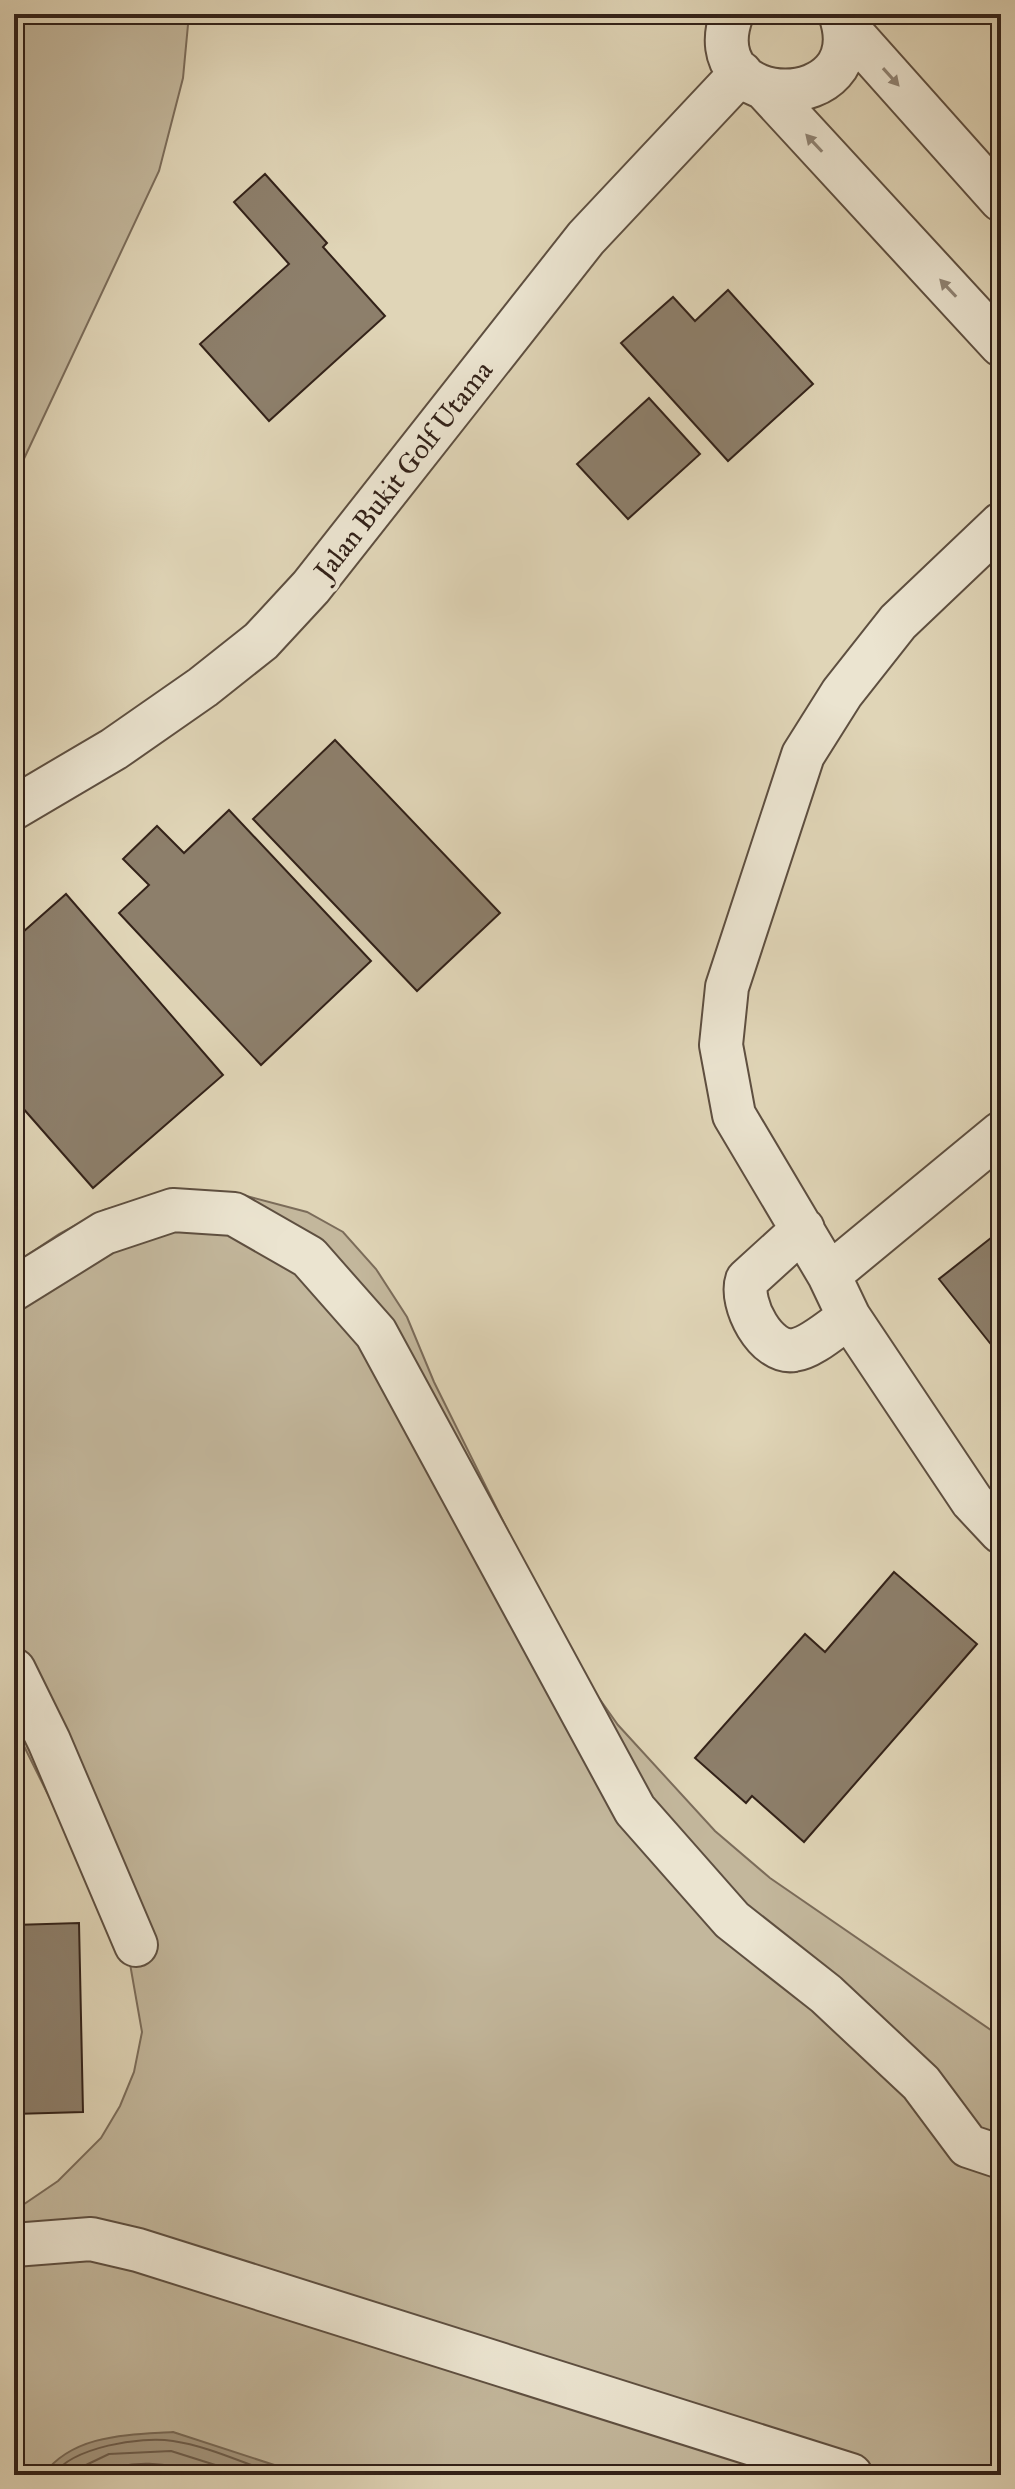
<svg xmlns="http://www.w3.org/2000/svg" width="1015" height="2489" viewBox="0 0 1015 2489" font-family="'IM FELL Great Primer',serif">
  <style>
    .green { fill: #c3b79c; stroke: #7b6c5a; stroke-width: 2 }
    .water { fill: #a59881; stroke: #776957; stroke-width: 2 }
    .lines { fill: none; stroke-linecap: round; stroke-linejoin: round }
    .shore { stroke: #6c5d4d; stroke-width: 2 }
    .building { fill: #8d7f6b; stroke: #332219; stroke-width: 2 }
    .minor-casing { stroke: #5e4f40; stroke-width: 46 }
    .minor { stroke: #ebe4d0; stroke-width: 42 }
    .oneway { fill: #8f8374 }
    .labels { text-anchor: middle; stroke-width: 8; stroke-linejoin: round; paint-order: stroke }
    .street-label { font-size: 28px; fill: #332219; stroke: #ebe4d0 }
  </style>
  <rect width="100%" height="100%" fill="#e0d5b7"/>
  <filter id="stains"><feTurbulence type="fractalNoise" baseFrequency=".0025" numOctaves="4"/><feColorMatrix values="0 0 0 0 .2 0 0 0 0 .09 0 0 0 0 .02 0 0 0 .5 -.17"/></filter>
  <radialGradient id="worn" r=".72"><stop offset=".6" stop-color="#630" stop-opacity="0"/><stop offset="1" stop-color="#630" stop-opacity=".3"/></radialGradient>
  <path class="green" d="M14 14H189L183 78 159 171 14 480Z
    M173 1191 239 1194 307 1212 343 1232 376 1269 407 1317 434 1382 572 1660 618 1725 715 1831 770 1878 1001 2037V2475H14V2211L58 2181 101 2138 120 2106 134 2072 142 2032 129 1958 14 1726V1264L59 1234 104 1210Z"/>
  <path class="water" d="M173 2432 305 2475H43C73 2434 127 2435 173 2432Z"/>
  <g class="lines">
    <path class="shore" d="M53 2475C73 2447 140 2436 173 2441 208 2446 245 2464 279 2475
      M65 2475 109 2454 171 2451 247 2475
      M91 2475C132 2458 167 2462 207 2475"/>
  </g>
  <path class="building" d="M265 174 327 243 323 247 385 316 269 421 200 344 289 264 234 202Z
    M728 290 813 384 728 461 621 343 673 297 695 321Z
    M649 398 700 454 628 519 577 464Z
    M335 740 500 913 417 991 253 819Z
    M229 810 371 961 261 1065 119 913 149 885 123 859 157 826 184 853Z
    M66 894 223 1075 93 1188 14 1098V940Z
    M1001 1230V1357L939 1279Z
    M894 1572 977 1644 804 1842 752 1796 746 1803 695 1758 805 1634 825 1652Z
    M79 1923 83 2112 14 2114V1925Z"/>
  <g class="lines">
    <g class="minor-casing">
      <path id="minor" d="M732 14C694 116 876 116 840 14
        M843 23 1001 200
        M766 90 1001 345
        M1001 524 898 622 842 693 803 755 727 987 721 1045 734 1115 829 1275 849 1317 972 1501 1001 1532
        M14 808 114 749 203 687 261 641 311 587 586 238 741 73
        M803 1229 747 1280C739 1303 766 1355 794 1350 811 1348 834 1327 849 1317
        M829 1275 1001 1133
        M14 1289 104 1233 173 1210 234 1214 309 1257 376 1333 635 1810 732 1920 826 1994 921 2083 968 2146 1001 2157
        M14 1670 49 1741 136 1945
        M14 2245 91 2239 138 2250 851 2475"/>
    </g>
    <use href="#minor" class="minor"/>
  </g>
  <defs><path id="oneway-solid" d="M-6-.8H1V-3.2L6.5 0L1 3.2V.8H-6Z" transform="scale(2)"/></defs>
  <g class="oneway">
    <use href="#oneway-solid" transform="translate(891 77) rotate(48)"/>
    <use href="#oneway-solid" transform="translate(814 143) rotate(-133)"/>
    <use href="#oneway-solid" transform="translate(948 288) rotate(-133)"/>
  </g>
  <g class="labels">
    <g class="street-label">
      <text transform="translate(403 470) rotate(-52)" y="10">Jalan Bukit Golf Utama</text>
    </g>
  </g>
  <rect width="1015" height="2489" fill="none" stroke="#e0d5b7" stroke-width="48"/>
  <rect x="16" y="16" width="983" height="2457" fill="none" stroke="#332219" stroke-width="4"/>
  <rect x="24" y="24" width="967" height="2441" fill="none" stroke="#332219" stroke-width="2"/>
  <rect width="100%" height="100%" filter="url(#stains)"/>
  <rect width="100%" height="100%" fill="url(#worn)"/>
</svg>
